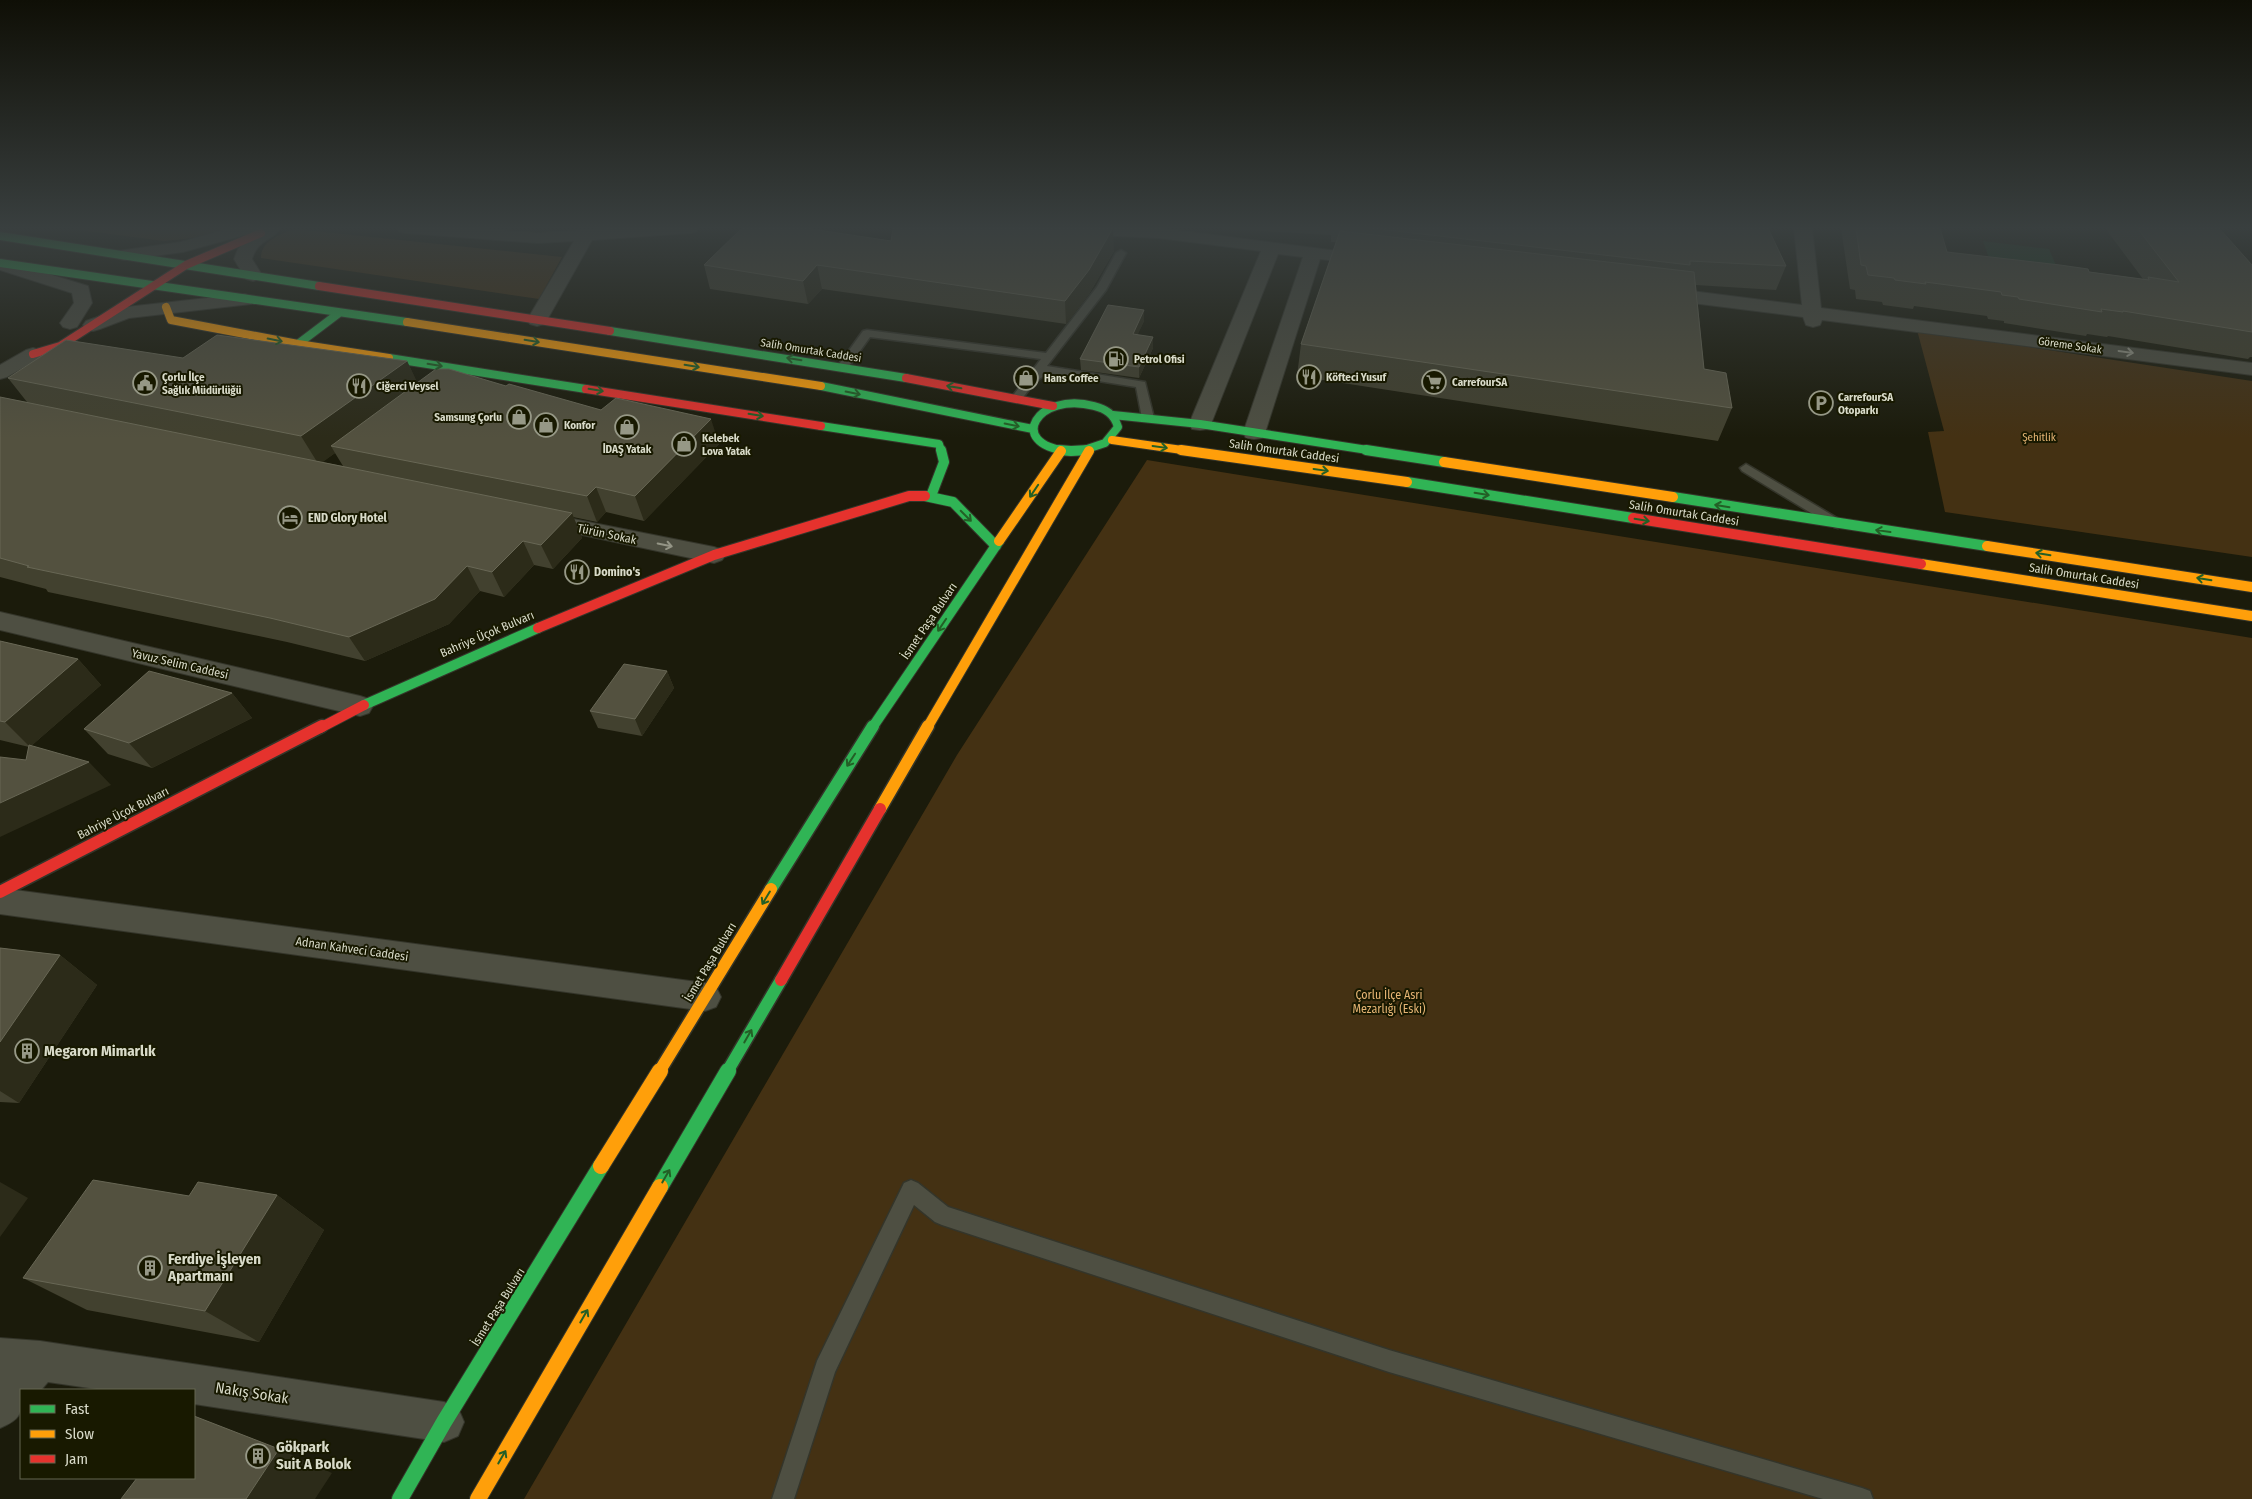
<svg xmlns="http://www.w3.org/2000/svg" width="2252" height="1499" viewBox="0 0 2252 1499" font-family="'Fira Sans Condensed',sans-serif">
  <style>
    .green { fill: #443113 }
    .water { fill: #173b1e }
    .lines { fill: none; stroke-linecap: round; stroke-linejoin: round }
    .lane-casing { stroke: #34352a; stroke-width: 3 }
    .street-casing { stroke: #34352a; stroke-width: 2 }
    .fast-far3-casing { stroke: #34352a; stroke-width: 10 }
    .fast-far2-casing { stroke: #34352a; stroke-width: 12 }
    .fast-far1-casing { stroke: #34352a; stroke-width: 15 }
    .fast-casing { stroke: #34352a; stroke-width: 18 }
    .slow-far3-casing { stroke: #34352a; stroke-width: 10 }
    .slow-far2-casing { stroke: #34352a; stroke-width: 12 }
    .slow-far1-casing { stroke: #34352a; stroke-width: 15 }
    .slow-casing { stroke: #34352a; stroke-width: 18 }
    .jam-far2-casing { stroke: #34352a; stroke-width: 10 }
    .jam-far1-casing { stroke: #34352a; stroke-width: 12 }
    .jam-casing { stroke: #34352a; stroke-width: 15 }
    .lane { fill: #4e4f42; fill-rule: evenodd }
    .street { fill: #4e4f42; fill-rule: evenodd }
    .fast-far3 { stroke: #30b455; stroke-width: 8 }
    .fast-far2 { stroke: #30b455; stroke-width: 10 }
    .fast-far1 { stroke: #30b455; stroke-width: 12 }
    .fast { stroke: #30b455; stroke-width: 16 }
    .slow-far3 { stroke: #ff9f0a; stroke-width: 8 }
    .slow-far2 { stroke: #ff9f0a; stroke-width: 10 }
    .slow-far1 { stroke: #ff9f0a; stroke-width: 12 }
    .slow { stroke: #ff9f0a; stroke-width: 16 }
    .jam-far2 { stroke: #e5322d; stroke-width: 8 }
    .jam-far1 { stroke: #e5322d; stroke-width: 10 }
    .jam { stroke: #e5322d; stroke-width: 12 }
    .wall { fill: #42412f; fill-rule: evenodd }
    .shaded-wall { fill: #2c2b19 }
    .building { fill: #53513f; stroke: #686755 }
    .oneway { stroke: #235f26 }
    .oneway2 { stroke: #949586 }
    .labels { text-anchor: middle; stroke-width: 4; stroke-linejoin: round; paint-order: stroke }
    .far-street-label { font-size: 11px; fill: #d9dbc9; stroke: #181900 }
    .far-poi-label { font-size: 11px; font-weight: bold; fill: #d9dbc9; stroke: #181900; text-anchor: start }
    .far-park-label { font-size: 11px; fill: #e5b473; stroke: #181900 }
    .street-label { font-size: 12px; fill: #d9dbc9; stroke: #181900 }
    .poi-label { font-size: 12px; font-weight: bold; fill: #d9dbc9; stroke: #181900; text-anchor: start }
    .park-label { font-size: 12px; fill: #e5b473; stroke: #181900 }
    .near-poi-label { font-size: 15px; font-weight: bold; fill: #d9dbc9; stroke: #181900; text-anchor: start }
    .near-street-label { font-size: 15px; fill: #d9dbc9; stroke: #181900 }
  </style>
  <rect width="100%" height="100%" fill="#1b1b0b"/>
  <path class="green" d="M75 228H232L203 237 164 241 72 229Z
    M295 229 562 257 539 299 261 258C261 240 281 234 295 229Z
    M1917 330 2252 381V557L1945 512 1928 432 1944 431Z
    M1147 460 2252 638V1499H524L957 755Z"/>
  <path class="water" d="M1983 241 2049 249 2058 270 1990 261Z"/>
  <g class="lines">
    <g class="lane-casing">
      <path id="lane" d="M1121 250 1126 253 1106 290 1047 366 1145 382 1154 418 1152 420 1148 421 1142 418 1136 387 1048 373 1035 382 1021 400H1013L1011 398 1041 359 870 337 847 369 843 370 837 367 863 331 867 330 1046 353 1097 287 1116 253Z
        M1746 464 1842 521 1844 524 1838 528 1834 527 1742 471 1740 468Z
        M911 1180 918 1183 948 1207 1389 1350 1862 1488 1870 1491 1873 1499H1823L1389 1372 942 1225 935 1222 914 1205 835 1372 794 1499H772L817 1361 904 1183Z"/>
    </g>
    <g class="street-casing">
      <path id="street" d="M230 228H281C272 241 258 239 252 259L262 275 260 279 253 281 246 279 234 259 238 249 252 233 183 252 125 260 119 259 116 255 119 251 125 250 181 242Z
        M397 228H474L538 233 612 228H699L696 232 690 233 592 240 547 320 544 324 537 326 530 324 527 320 574 241 538 243 406 233 400 232Z
        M1044 228H1160L1369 255 1375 256 1378 260 1375 264 1369 265 1320 259 1265 433 1262 438 1254 439 1246 438 1243 433 1303 257 1278 254 1211 424 1208 429 1200 430 1192 429 1189 424 1261 251 1159 238 1053 233 1047 232Z
        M1794 228H1812L1821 308 2252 363V375L1822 320 1820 325 1813 327 1806 325 1803 317 1660 299 1653 297 1651 293 1653 289 1660 287 1802 305Z
        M0 259 88 286 92 303 77 327 70 329 63 327 60 323 74 303 72 293 0 270Z
        M244 294 251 296 253 300 251 304 129 318 100 329 93 331 86 329 83 325 86 321 126 307Z
        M33 348 40 350 43 354 40 358 7 377 0 379V365L26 350Z
        M543 513 714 547 722 550 726 555 722 560 714 563 535 525 531 520 535 515Z
        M0 612 360 696 369 699 373 706 369 713 360 716 0 630Z
        M0 888 705 983 716 987 721 997 716 1007 705 1011 0 914Z
        M0 1338 40 1341 444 1402 458 1408 464 1422 458 1436 444 1442 194 1404V1390H103L48 1382 41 1390H21C21 1414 23 1418 0 1428Z"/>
    </g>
    <g class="fast-far3-casing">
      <path id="fast-far3" d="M0 236 319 286
        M0 263 407 322
        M610 331 906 378
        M298 344 339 313
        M389 358 586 389
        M821 386 1033 429
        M1113 415 1200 424 1374 451
        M821 426 939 444 941 451
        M1067 451C1006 444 1037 391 1094 406 1106 409 1114 414 1118 427L1105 443 1081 451"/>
    </g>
    <g class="fast-far2-casing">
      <path id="fast-far2" d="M1059 450 1071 451 1089 450
        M1366 450 1444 462
        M1407 482 1633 518
        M925 496 953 502 996 546
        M931 496 944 462 941 450
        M1673 497 1987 546
        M364 705 538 628
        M872 728 999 541"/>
    </g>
    <g class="fast-far1-casing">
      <path id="fast-far1" d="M771 889 873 726
        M727 1072 781 980"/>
    </g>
    <g class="fast-casing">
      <path id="fast" d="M660 1187 728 1071
        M400 1499 444 1422 601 1166"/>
    </g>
    <g class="slow-far3-casing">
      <path id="slow-far3" d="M166 307 171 320 298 344 389 358
        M407 322 821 386
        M1112 440 1189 451"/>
    </g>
    <g class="slow-far2-casing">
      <path id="slow-far2" d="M1181 450 1407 482
        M1444 462 1673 497
        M999 541 1061 451
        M1987 546 2252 587
        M1921 564 2252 616
        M927 728 1089 451"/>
    </g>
    <g class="slow-far1-casing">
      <path id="slow-far1" d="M880 809 928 726
        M659 1072 771 889"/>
    </g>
    <g class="slow-casing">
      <path id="slow" d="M601 1166 660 1071
        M478 1499 660 1187"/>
    </g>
    <g class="jam-far2-casing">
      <path id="jam-far2" d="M319 286 610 331
        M33 354 60 346 186 265 261 233
        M906 378 1053 406
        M586 389 821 426"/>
    </g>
    <g class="jam-far1-casing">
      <path id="jam-far1" d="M1633 518 1921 564
        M538 628 714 555 909 496H925
        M320 728 364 705"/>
    </g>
    <g class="jam-casing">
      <path id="jam" d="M0 892 322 726
        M781 980 880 809"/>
    </g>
    <use href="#lane" class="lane"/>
    <use href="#street" class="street"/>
    <use href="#fast-far3" class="fast-far3"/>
    <use href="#fast-far2" class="fast-far2"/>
    <use href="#fast-far1" class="fast-far1"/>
    <use href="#fast" class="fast"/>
    <use href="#slow-far3" class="slow-far3"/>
    <use href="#slow-far2" class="slow-far2"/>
    <use href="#slow-far1" class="slow-far1"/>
    <use href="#slow" class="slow"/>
    <use href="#jam-far2" class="jam-far2"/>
    <use href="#jam-far1" class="jam-far1"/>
    <use href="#jam" class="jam"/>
  </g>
  <path class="wall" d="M1212 228H1768L1786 266 1776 290 1696 285 1704 369 1732 408 1718 441 1297 376 1301 344 1336 242H1331V235Z
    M1841 228H1940L1947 252 2143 279 2105 228H2219L2252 265V357H2250L2248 359 2108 336 2107 337 2087 334 2086 336 2004 323V321L1988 319 1987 316 1914 306 1913 309 1883 305 1882 302 1856 299 1855 290 1850 289Z
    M891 241 1114 251 1089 294 1066 324 822 289 808 304 710 289 704 265Z
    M1144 310V321L1137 335 1153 337V348L1139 378 1081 370 1080 359Z
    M183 358 407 361 417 383 506 386 719 444 644 521 606 512 597 522 573 517 582 538 553 569 534 565 504 597 480 591 449 624 365 661 287 642 48 592 46 589 0 577V397L27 402 8 378ZM335 453 343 466 322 462Z
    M0 641 78 659 101 685 31 746 111 785 26 760 29 747 0 740Z
    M667 671 674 688 642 736 598 728 590 711Z
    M232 693 252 718 152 768 108 754 84 729Z
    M0 948 60 955 97 985 19 1103 0 1102Z
    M277 1195 324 1230 259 1342 87 1310 23 1278 189 1196Z"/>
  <path class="shaded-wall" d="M1113 228 1114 251 1089 294 1066 324 1065 301Z
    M817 265 822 289 808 304 803 281Z
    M1144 310V321L1133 345V334Z
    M1153 337V348L1139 378V367Z
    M407 361 421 390 331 446 335 453 319 465 301 436Z
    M711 419 719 444 644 521 635 496Z
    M596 487 606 512 597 522 587 496Z
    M572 513 582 538 553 569 541 545Z
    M523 541 534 565 504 597 492 572Z
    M467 566 480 591 449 624 365 661 349 637Z
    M78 659 101 685 30 747 5 722Z
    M667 671 674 688 642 736 635 719Z
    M232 693 252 718 152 768 129 743Z
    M89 762 111 785 0 837V803Z
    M60 955 97 985 19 1103 0 1091V1042Z
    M0 1182 28 1198 0 1237Z
    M277 1195 324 1230 259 1342 205 1311Z
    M279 1449 332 1473 315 1499H246Z"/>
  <path class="building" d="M742 228H805L891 241 893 228H1113L1089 270 1065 301 817 265 803 281 704 265Z
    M1370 228H1768L1786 266 1690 261V265Z
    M1856 228H1940L1947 252 2060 265 2088 269 2089 272 2149 280 2148 277 2179 282 2137 228H2219L2252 265V332L2123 311V312L2101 309 2102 312 2019 299 2018 297 2002 295 2001 292 1925 282 1926 284 1895 280 1894 278 1868 275 1866 266 1861 265Z
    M1340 231 1694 272 1704 369 1726 373 1732 408 1301 344Z
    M1108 305 1144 310 1133 334 1153 337 1139 367 1080 359Z
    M217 335 407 361 301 436 8 378 66 340 183 358Z
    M436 369H449L506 386 509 384 601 410 616 398 711 419 635 496 596 487 587 496 331 446Z
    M0 397 572 513 541 545 523 541 492 572 467 566 435 599 349 637 270 618 27 567 29 566 0 558Z
    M0 641 78 659 5 722 0 721Z
    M624 664 667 671 635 719 590 711Z
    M149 671 232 693 129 743 84 729Z
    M29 745 89 762 0 803V757L26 760Z
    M0 948 60 955 0 1042Z
    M93 1180 189 1196 198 1182 277 1195 205 1311 23 1278Z
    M194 1416 279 1449 246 1499H121L137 1478H194Z"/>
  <defs><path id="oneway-shaft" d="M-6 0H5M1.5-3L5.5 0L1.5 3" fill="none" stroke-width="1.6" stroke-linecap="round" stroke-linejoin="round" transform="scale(1.25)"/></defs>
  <g class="oneway">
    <use href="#oneway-shaft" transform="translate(275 340) rotate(11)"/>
    <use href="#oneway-shaft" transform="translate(532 341) rotate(9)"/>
    <use href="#oneway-shaft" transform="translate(794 359) rotate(-171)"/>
    <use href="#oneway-shaft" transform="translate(435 365) rotate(9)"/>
    <use href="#oneway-shaft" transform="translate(692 366) rotate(9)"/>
    <use href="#oneway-shaft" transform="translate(954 387) rotate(-170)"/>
    <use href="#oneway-shaft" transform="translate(596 390) rotate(9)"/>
    <use href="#oneway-shaft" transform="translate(853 393) rotate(11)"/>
    <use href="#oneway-shaft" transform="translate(756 415) rotate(9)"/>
    <use href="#oneway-shaft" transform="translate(1012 425) rotate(11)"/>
    <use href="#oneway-shaft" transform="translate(1160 447) rotate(8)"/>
    <use href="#oneway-shaft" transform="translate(1321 470) rotate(8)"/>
    <use href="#oneway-shaft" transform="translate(1034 491) rotate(124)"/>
    <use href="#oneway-shaft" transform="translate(1482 494) rotate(9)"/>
    <use href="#oneway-shaft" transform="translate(1722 506) rotate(-171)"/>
    <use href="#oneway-shaft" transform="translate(966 516) rotate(45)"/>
    <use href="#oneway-shaft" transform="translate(1642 520) rotate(9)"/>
    <use href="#oneway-shaft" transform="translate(1883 531) rotate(-172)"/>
    <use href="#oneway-shaft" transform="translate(2043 554) rotate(-171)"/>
    <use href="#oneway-shaft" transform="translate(2204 579) rotate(-171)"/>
    <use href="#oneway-shaft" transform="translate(942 625) rotate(124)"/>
    <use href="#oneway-shaft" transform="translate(851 760) rotate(123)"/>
    <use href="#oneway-shaft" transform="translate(766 898) rotate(121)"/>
    <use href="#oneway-shaft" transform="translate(748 1036) rotate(-60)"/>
    <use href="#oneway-shaft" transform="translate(666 1176) rotate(-60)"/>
    <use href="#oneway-shaft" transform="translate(584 1316) rotate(-60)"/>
    <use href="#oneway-shaft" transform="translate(502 1457) rotate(-60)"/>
  </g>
  <g class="oneway2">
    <use href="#oneway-shaft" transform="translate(2126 352) rotate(8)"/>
    <use href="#oneway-shaft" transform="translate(665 545) rotate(12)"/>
  </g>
  <linearGradient id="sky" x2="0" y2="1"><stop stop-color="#0f0f06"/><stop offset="0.52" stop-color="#393f3f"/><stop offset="1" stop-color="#393f3f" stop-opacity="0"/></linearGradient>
  <rect width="2252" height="438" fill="url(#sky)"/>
  <defs>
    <g id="fuel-ring" transform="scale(1.25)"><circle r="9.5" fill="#181900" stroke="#969886" stroke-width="1.5"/><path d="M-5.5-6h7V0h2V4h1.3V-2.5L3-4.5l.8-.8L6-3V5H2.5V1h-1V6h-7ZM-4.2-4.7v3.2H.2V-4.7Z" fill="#969886"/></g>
    <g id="restaurant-ring" transform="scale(1.25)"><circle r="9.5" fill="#181900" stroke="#969886" stroke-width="1.5"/><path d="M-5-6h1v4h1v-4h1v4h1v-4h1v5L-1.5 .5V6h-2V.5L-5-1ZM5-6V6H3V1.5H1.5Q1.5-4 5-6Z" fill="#969886"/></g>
    <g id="shop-ring" transform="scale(1.25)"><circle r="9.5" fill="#181900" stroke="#969886" stroke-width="1.5"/><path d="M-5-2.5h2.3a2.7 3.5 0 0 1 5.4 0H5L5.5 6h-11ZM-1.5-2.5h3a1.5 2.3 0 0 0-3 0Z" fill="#969886"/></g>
    <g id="supermarket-ring" transform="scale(1.25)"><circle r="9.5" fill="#181900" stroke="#969886" stroke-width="1.5"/><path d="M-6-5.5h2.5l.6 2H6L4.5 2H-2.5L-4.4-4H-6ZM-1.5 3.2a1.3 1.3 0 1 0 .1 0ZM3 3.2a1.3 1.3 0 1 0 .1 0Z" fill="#969886"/></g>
    <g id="civic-ring" transform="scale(1.25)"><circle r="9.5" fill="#181900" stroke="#969886" stroke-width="1.5"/><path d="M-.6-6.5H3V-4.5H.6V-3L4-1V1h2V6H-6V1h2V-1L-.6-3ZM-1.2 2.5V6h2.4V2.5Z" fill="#969886"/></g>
    <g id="parking-ring" transform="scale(1.25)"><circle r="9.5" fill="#181900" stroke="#969886" stroke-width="1.5"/><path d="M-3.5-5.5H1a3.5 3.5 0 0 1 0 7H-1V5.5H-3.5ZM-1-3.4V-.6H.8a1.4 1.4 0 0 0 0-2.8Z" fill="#969886"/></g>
    <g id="hotel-ring" transform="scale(1.25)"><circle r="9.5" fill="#181900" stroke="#969886" stroke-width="1.5"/><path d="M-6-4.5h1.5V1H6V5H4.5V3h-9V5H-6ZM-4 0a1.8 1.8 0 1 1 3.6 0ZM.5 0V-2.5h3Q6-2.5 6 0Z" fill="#969886"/></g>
    <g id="building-ring" transform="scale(1.25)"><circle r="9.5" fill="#181900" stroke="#969886" stroke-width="1.5"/><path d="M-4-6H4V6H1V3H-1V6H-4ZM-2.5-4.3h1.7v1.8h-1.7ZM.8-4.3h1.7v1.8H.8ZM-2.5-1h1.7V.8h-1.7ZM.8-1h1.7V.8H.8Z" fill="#969886"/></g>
  </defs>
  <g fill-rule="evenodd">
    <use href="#fuel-ring" x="1116" y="359"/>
    <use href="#restaurant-ring" x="1309" y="377"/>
    <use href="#shop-ring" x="1026" y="378"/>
    <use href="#supermarket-ring" x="1434" y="382"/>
    <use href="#civic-ring" x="145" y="383"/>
    <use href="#restaurant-ring" x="359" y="386"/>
    <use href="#parking-ring" x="1821" y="403"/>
    <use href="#shop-ring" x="519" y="417"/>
    <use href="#shop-ring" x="546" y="425"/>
    <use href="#shop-ring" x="627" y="427"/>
    <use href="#shop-ring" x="684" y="444"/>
    <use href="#hotel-ring" x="290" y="518"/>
    <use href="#restaurant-ring" x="577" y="572"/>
    <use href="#building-ring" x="27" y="1051"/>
    <use href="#building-ring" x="150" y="1268"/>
    <use href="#building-ring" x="258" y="1456"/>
  </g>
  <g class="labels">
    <g class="far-street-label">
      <text transform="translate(2070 345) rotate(8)" y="4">Göreme Sokak</text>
      <text transform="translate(811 350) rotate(9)" y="4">Salih Omurtak Caddesi</text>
    </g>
    <g class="far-poi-label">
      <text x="1134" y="363">Petrol Ofisi</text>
      <text x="162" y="381">Çorlu İlçe<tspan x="162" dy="13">Sağlık Müdürlüğü</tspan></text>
      <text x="1326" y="381">Köfteci Yusuf</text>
      <text x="1044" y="382">Hans Coffee</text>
      <text x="1452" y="386">CarrefourSA</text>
      <text x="376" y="390">Ciğerci Veysel</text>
      <text x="1838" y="401">CarrefourSA<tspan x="1838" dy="13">Otoparkı</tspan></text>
      <text x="502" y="421" text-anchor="end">Samsung Çorlu</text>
      <text x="564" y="429">Konfor</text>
      <text x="702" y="442">Kelebek<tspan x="702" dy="13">Lova Yatak</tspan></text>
      <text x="627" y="453" text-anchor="middle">İDAŞ Yatak</text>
    </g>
    <g class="far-park-label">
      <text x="2039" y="441">Şehitlik</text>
    </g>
    <g class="street-label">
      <text transform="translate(1284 451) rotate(8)" y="4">Salih Omurtak Caddesi</text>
      <text transform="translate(1684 513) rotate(9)" y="4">Salih Omurtak Caddesi</text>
      <text transform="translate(607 534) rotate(12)" y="4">Türün Sokak</text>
      <text transform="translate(2084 576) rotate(9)" y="4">Salih Omurtak Caddesi</text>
      <text transform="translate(929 621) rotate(-56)" y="4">İsmet Paşa Bulvarı</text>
      <text transform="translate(487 634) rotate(-23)" y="4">Bahriye Üçok Bulvarı</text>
      <text transform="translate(180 664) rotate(13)" y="4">Yavuz Selim Caddesi</text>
      <text transform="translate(123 813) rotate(-27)" y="4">Bahriye Üçok Bulvarı</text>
      <text transform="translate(352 949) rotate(8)" y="4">Adnan Kahveci Caddesi</text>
      <text transform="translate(710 962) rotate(-59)" y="4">İsmet Paşa Bulvarı</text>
      <text transform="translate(498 1307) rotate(-58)" y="4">İsmet Paşa Bulvarı</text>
    </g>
    <g class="poi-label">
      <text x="308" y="522">END Glory Hotel</text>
      <text x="594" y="576">Domino's</text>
    </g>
    <g class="park-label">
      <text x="1389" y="999">Çorlu İlçe Asri<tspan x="1389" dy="14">Mezarlığı (Eski)</tspan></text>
    </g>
    <g class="near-poi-label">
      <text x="44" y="1056">Megaron Mimarlık</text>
      <text x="168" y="1264">Ferdiye İşleyen<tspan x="168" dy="17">Apartmanı</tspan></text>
      <text x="276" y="1452">Gökpark<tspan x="276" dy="17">Suit A Bolok</tspan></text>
    </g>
    <g class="near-street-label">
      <text transform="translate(252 1393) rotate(9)" y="5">Nakış Sokak</text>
    </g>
  </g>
  <rect x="20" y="1389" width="175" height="90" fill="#181900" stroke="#656750"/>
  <rect x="30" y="1405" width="25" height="8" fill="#30b455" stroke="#656750"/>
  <text x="65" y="1414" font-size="15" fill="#d9dbc9">Fast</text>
  <rect x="30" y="1430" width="25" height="8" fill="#ff9f0a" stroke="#656750"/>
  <text x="65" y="1439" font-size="15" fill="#d9dbc9">Slow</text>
  <rect x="30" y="1455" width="25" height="8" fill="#e5322d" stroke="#656750"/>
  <text x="65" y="1464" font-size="15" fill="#d9dbc9">Jam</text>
</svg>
